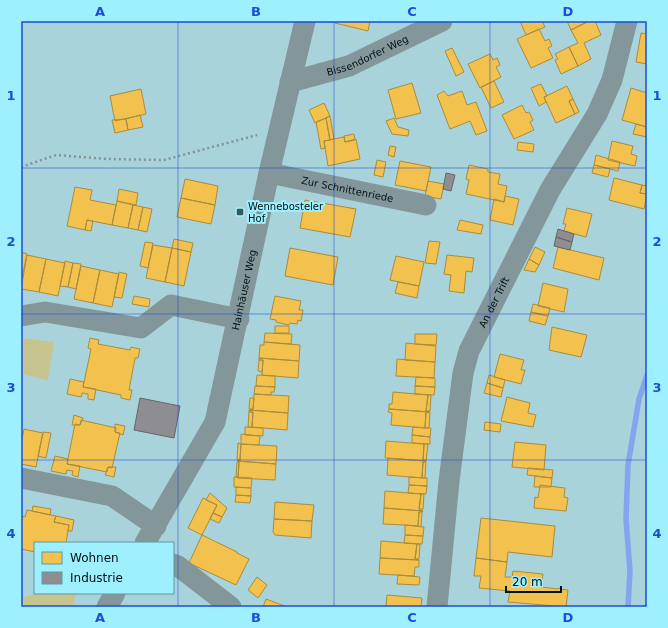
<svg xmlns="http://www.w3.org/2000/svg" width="668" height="628" viewBox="0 0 668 628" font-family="'DejaVu Sans',sans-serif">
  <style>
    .green { fill: #c6c58f }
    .homes { fill: #f2c14e; stroke: #a98c3d }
    .industry { fill: #8d8d92; stroke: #63686c }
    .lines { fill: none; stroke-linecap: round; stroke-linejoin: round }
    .stream { stroke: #83a4ee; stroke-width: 5.5 }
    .path { stroke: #809396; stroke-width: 2.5; stroke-dasharray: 2 3; stroke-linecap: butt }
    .minor { stroke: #83979a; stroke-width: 21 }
    .grid { fill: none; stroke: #1d4ed8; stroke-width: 1; stroke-opacity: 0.55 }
    .poi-dot { fill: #3b555a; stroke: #9ff0fe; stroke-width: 1.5 }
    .labels { text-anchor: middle; stroke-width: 4; stroke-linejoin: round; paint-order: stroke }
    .street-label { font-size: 10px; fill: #001115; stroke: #9ff0fe }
    .poi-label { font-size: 10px; fill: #001115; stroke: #9ff0fe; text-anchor: start }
    .neatline { fill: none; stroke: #1d4ed8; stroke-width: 1.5 }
    .grid-label { font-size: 13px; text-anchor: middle; font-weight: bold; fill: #1d4ed8 }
  </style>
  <rect width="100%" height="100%" fill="#a8d3da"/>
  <path class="green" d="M21 338 54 342 48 380 21 374Z
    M39 593H76L73 607H21V598Z"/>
  <path class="homes" d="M336 21H370L368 31 335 23Z
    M520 21H542L545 27 526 35Z
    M567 21H589L571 30Z
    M589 21H595L601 35 584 43 591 59 578 66 569 47 578 43 571 30Z
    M539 29 545 41 549 39 552 46 548 48 553 58 531 68 517 39Z
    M641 33 647 34V64L636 62Z
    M569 47 578 66 561 74 555 60 558 59 555 54Z
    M452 48 464 72 456 76 445 51Z
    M490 54 493 60 497 58 500 65 496 67 501 77 480 88 468 64Z
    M494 81 504 102 491 108 481 87Z
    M412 83 421 113 396 119 388 90Z
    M541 84 547 96 544 97 546 102 539 106 531 88Z
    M567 86 573 99 569 101 575 114 556 123 544 97Z
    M631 88 647 93V127L622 120Z
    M141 89 146 114 115 121 110 96Z
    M444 91 448 96 462 91 467 105 476 102 487 131 476 135 470 121 450 129 437 95Z
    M573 99 579 112 575 114 569 101Z
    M324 103 330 116 315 123 309 110Z
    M522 105 526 113 529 112 533 120 530 122 534 130 514 139 502 115Z
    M140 115 143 127 128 130 126 119Z
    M330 116 334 139 330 140 326 118Z
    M326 118 330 140 324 141 325 148 321 149 316 122Z
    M394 118 398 127 409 130 408 136 392 134 386 121Z
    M126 119 128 130 115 133 112 120Z
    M636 124 647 127V137L633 134Z
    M354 134 355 140 345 142 344 136Z
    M344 137 345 142 356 139 360 159 328 166 324 141Z
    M612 141 633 146 631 154 637 156 635 166 608 160Z
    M518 142 534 144 533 152 517 150Z
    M390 146 396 147 394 157 388 155Z
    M596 155 620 162 618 171 594 165Z
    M377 160 386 162 383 177 374 175Z
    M400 161 431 167 426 191 395 185Z
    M469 165 488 169V172L500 174 498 184 507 186 504 202 466 194 469 180 466 179Z
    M594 165 610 169 608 177 592 173Z
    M614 178 642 185 640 193 647 194 644 209 609 200Z
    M185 179 218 186 215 205 181 198Z
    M428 181 444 184 441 199 425 196Z
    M642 185 647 186V194L640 193Z
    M75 187 92 190 90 200 116 205 112 225 87 220 85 230 67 226Z
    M119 189 138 193 136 205 117 201Z
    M505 196 519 199 513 225 490 220 494 199 504 202Z
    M181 198 215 205 211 224 177 217Z
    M305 200 356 209 350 237 300 228Z
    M117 201 133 205 128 228 112 225Z
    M133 205 143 207 138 230 128 228Z
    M143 207 152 209 147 232 138 230Z
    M567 208 592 214 586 237 564 231 566 224H563Z
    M87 220 93 221 91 231 85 230Z
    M460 220 483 225 481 234 457 230Z
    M174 239 193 243 191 252 172 248Z
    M429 241 440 242 436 264 425 263Z
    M145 242 153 243 148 268 140 266Z
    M153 245 172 248 165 282 146 278Z
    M535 247 545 252 539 265 529 259Z
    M558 247 604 258 599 280 553 268Z
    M172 248 191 252 184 286 165 282Z
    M290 248 338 257 333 285 285 276Z
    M21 252 27 254 22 278H21Z
    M27 255 46 259 39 292 21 289Z
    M447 255 474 258 472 272 466 271 464 293 449 291 451 275 444 274Z
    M396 256 424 262 419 286 390 280Z
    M46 259 65 263 58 296 39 292Z
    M529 259 539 265 535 272 524 270Z
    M65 261 73 263 68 287 60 286Z
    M73 263 81 264 76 289 68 287Z
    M81 266 100 270 93 303 74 299Z
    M100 270 119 274 112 307 93 303Z
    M119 272 127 274 122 298 114 297Z
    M398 282 419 286 417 298 395 293Z
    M543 283 568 289 564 312 538 306Z
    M134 296 150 299 149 307 132 304Z
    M275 296 301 301 299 310H303L301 321 298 320 297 324 290 323 289 325 276 322V320L270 319Z
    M533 304 550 308 548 316 531 312Z
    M531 312 548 316 545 325 529 321Z
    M275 326H289V333H275Z
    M552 327 587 335 581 357 549 350Z
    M265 333 292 334 291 344 264 342Z
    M415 334H437L436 345 415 344Z
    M90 338 99 340 98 344 130 350 131 347 140 349 138 358H135L129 390H132L130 400 121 398V395L83 387 91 349 88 348Z
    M264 342 300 345 299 361 259 358 260 345H264Z
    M406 343 436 346 435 362 405 360Z
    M500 354 524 360 521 370H525L521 384 494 377Z
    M259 358 299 361 298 378 262 375 263 360H259Z
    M397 359 435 362 434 378 396 376Z
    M259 360H263L262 372 258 371Z
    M257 375 275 376V387L256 386Z
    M489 375 505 380 503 388 487 383Z
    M416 377 435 378V387L415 386Z
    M70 379 84 382 83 387 96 389 94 400 88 399V394L82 393 81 397 67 394Z
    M487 383 503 388 501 397 484 393Z
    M255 386 275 387 274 392H271V395L254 394Z
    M415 386 435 387 434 395 415 394Z
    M393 392 428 395 426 411 430 412 389 409V404H392Z
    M254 394 289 396 288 413 249 410 253 409Z
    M428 395H431L430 411H426Z
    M507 397 530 403 528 413 536 415 533 427 501 421Z
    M250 398H254L253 409H249Z
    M389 409 430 412H426L425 428 391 425 392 413 388 412Z
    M249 410 288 413 287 430 252 427 253 412H249Z
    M249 412H253L252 427H248Z
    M426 412H430L429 428H425Z
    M74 415 83 418 80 425H72Z
    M81 420 116 428 115 432 120 433 112 468 108 467 107 472 67 464 75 424 80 425Z
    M485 422 501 424 500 432 484 430Z
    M115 424 125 426 123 435 115 432Z
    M245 427 263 428V436L245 435Z
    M413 427 431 428 430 437 412 435Z
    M24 429 43 433 36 467 21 464V444Z
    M43 432 51 433 46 458 38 456Z
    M241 434 260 436 259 445 241 444Z
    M412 435 430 437V444L412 443Z
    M386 441 424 444 423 460 426 461 385 458Z
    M515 442 546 445 544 470 512 467Z
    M238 443 241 444 240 460 237 459Z
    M241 444 277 446 276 464 237 461 240 460Z
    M424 444H428L426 461 423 460Z
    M55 456 68 459 67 464 80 466 78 477 72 475 73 471 67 470 66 474 51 471Z
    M388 458 426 461 423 462 422 478 387 475Z
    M237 461 276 464 275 480 238 478 239 462Z
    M237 462H239L238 478 236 477Z
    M423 462H426L425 478H422Z
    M108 467H116L114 477 105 475Z
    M528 468 553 470 552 478 527 475Z
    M535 476 552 478 551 487H534Z
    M234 477 252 478 251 488 234 487Z
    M409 477 427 478V486L409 485Z
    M409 485 427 486 426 494 408 493Z
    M540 485 565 488 564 497 568 498 566 511 534 508 535 497 538 498Z
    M236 487 251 488V496L236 495Z
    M385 491 421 494 419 509 423 511 384 508Z
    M210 493 227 508 222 517 213 513 217 505 206 500Z
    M421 494H424L423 509H419Z
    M236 495 251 496 250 503 235 502Z
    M203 498 217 505 202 535 188 528Z
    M275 502 314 505 312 521 274 519Z
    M33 506 51 509 50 515 32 511Z
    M384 508 423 511 419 512 418 526 405 525 383 524Z
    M27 510 56 516 54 522 69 525 66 543H35V552L21 549V516L25 517Z
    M419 512H422L421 527 418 526Z
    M213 513 222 517 219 523 210 519Z
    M56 516 74 520 72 531H68L69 525 54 522Z
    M481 518 555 526 552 557 508 552 507 562 476 558Z
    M274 519 312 521 311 538 275 535 273 532Z
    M405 525 424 527 423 536 405 535Z
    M202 535 237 552V553L249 559 236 585 189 563Z
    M405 535 423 536 422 544 404 543Z
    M381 541 417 544 415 559 419 560 380 558Z
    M417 544H420L419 559H415Z
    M380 558 419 560V567H415L414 576 379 574Z
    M476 558 507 562 505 577H512L513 571 543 574 541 587 558 589 561 587 560 589 568 590 566 607 508 602 510 591 479 588 481 576H474Z
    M398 575 420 577 419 585 397 584Z
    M257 577 267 585 258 598 248 590Z
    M387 595 422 598 421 607H386Z
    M266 599 287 607H263Z"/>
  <path class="industry" d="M446 173 455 175 451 191 443 189Z
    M558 229 574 234 572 242 556 237Z
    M556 237 572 242 570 250 554 246Z
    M140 398 180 406 174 438 134 430Z"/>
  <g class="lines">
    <path class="stream" d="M628 607 630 571 626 519 628 465 639 399 647 375"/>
    <path class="path" d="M21 167 56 155 107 159 164 160 257 135"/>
    <g class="minor">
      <path id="s1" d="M290 82 349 66 442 21"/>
      <path id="s2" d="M269 173 426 205"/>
      <path d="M21 316 45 312 141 328 171 305 239 319"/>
      <path d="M21 478 112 496 156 526"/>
      <path id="s3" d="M145 543 215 422 269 173 305 21"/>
      <path d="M173 564 178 566 231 607"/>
      <path d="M107 607 115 593"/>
      <path id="s4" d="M437 607 449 481 463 373 469 351 550 190 597 114 612 80 627 21"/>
    </g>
  </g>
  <path class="grid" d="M178 21V607M334 21V607M490 21V607M21 168H647M21 314H647M21 460H647"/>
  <rect class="poi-dot" x="236" y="208" width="8" height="8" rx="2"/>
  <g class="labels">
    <g class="street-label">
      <text dy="4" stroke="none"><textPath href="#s1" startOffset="82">Bissendorfer Weg</textPath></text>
      <text dy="4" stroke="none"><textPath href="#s2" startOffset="80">Zur Schnittenriede</textPath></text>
      <text dy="4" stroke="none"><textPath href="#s3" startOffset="275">Hainhäuser Weg</textPath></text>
      <text dy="4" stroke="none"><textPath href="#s4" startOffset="313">An der Trift</textPath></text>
    </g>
    <g class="poi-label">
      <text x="248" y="210">Wennebosteler<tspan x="248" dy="12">Hof</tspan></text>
    </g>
  </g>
  <rect width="668" height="628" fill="none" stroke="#9ff0fe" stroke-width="44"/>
  <rect x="34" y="542" width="140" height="52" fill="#9ff0fe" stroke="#5f97a1"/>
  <rect x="42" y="552" width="20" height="12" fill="#f2c14e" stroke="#5f97a1"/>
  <text x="70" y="562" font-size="12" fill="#001115">Wohnen</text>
  <rect x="42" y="572" width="20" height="12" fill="#8d8d92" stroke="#5f97a1"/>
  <text x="70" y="582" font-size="12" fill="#001115">Industrie</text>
  <path d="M506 586v6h55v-6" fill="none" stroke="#001115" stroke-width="2"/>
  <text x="512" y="586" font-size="12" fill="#001115" stroke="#9ff0fe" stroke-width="3" paint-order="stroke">20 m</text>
  <rect x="22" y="22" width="624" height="584" class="neatline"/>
  <g class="grid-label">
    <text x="100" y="16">A</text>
    <text x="256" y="16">B</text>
    <text x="412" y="16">C</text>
    <text x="568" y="16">D</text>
    <text x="11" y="100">1</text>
    <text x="657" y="100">1</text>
    <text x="11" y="246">2</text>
    <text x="657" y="246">2</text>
    <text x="11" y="392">3</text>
    <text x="657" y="392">3</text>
    <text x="11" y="538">4</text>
    <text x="657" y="538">4</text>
    <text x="100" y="622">A</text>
    <text x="256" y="622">B</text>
    <text x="412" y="622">C</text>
    <text x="568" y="622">D</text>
  </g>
</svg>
